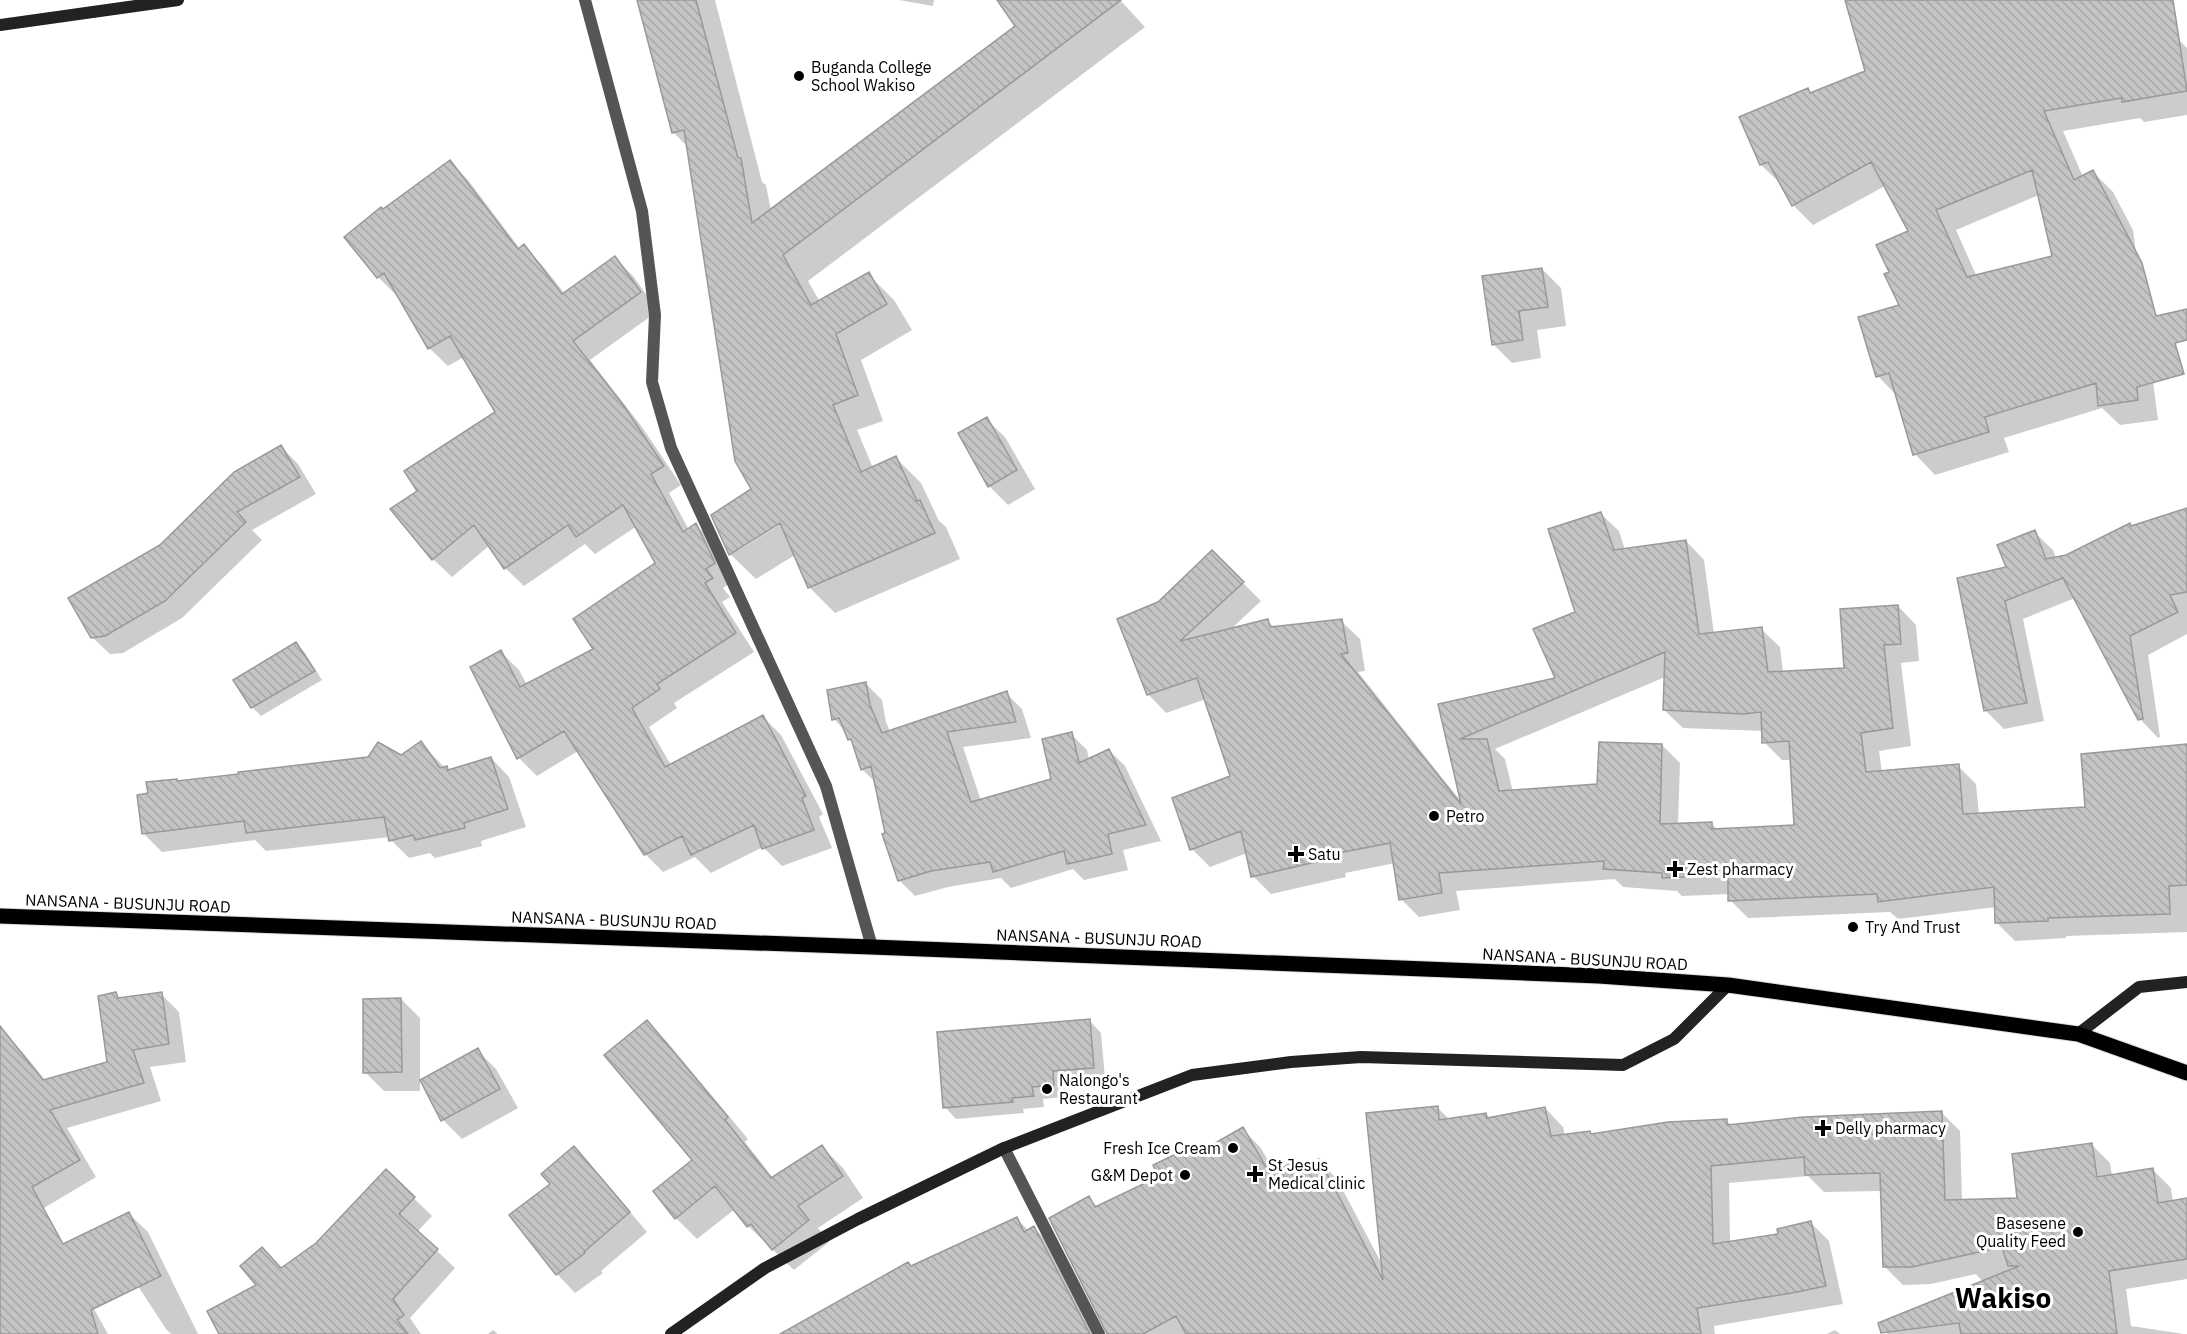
<svg xmlns="http://www.w3.org/2000/svg" width="2187" height="1334" viewBox="0 0 2187 1334" font-family="'IBM Plex Sans',sans-serif">
  <style>
    .shadow { fill: #0003; fill-rule: evenodd }
    .building { fill: url(#building-back-hatch); stroke: #999; stroke-width: 1.5; fill-rule: evenodd }
    .lines { fill: none; stroke-linecap: round; stroke-linejoin: round }
    .primary-casing { stroke: #dbdbdb; stroke-width: 17 }
    .street { stroke: #555; stroke-width: 12 }
    .secondary { stroke: #222; stroke-width: 12 }
    .primary { stroke: #000; stroke-width: 15 }
    .poi-dot { fill: #000; stroke: #fff; stroke-width: 2 }
    .labels { text-anchor: middle; stroke-width: 6; stroke-linejoin: round; paint-order: stroke }
    .poi-label { font-size: 16px; fill: #000; stroke: #fff; text-anchor: start }
    .street-label { font-size: 16px; fill: #000; stroke: #fff }
    .town-label { font-size: 28px; font-weight: bold; fill: #000; stroke: #fff }
  </style>
  <defs>
    <pattern id="building-back-hatch" width="6" height="6" patternUnits="userSpaceOnUse" patternTransform="scale(1.5)"><rect width="6" height="6" fill="#c4c4c4"/><path d="M-1 5l2 2M0 0l6 6M5-1l2 2" fill="none" stroke="#a7a7a7"/></pattern>
  </defs>
  <rect width="100%" height="100%" fill="#fff"/>
  <path class="shadow" d="M639 0H715L762 182 766 185 771 211 1017 27 999 0H1120L1145 27 808 281 820 302 868 274 894 300 912 330 861 360 883 421 857 430 873 468 896 458 921 483 939 521 946 527 960 559 835 613 809 587 795 555 756 579 730 554 753 490 688 147 673 132ZM785 518 787 520 739 550V547Z
    M899 0H934L933 6Z
    M1847 0H2158L2179 40 2187 48V115L2144 122 2140 118 2063 131 2083 177 2093 172 2113 192 2133 230 2158 420 2120 425 2102 408 2004 438 2009 452 1935 475 1915 454 1897 396 1878 376 1902 306 1891 273 1910 231 1885 186 1813 225 1793 205 1782 185 1761 165 1741 117 1808 90 1812 94 1867 71ZM2039 195 2054 257 1976 275 1956 230Z
    M450 162 468 180 520 249 524 246 542 265 565 294 615 258 633 276 658 311 590 360 642 427 681 485 669 493 689 530 696 525 714 543 732 582 723 588 730 597 722 602 754 652 674 703 677 708 649 727 671 765 763 717 781 735 823 814 819 817 832 848 782 866 763 847 711 873 695 857 663 872 645 854 578 751 537 776 519 758 501 652 519 670 527 685 595 650 657 563 637 526 595 554 585 544 524 586 505 568 490 545 452 577 433 559 392 510 419 492 497 412 464 357 448 366 429 348 398 294 396 295 378 277 383 211Z
    M1542 269 1561 288 1566 326 1537 330 1541 358 1512 363 1493 344Z
    M986 419 1005 437 1035 489 1008 505 989 486Z
    M281 447 298 464 316 494 252 530 262 540 182 618 123 653 110 654 92 637 161 546Z
    M2187 510V634L2148 655 2160 737 2158 738 2140 719 2075 598 2023 619 2044 721 2004 729 1985 710 2008 568 2034 532 2053 550 2056 558 2066 556 2132 527Z
    M1600 513 1619 531 1625 550 1686 541 1704 560 1714 634 1761 629 1780 647 1783 673 1846 670 1898 606 1916 625 1919 661 1901 663 1911 746 1879 751 1882 773 1958 766 1976 784 1979 815 2087 809 2187 746V932L2066 936V938L2015 941 1997 923 1996 907 1898 919 1890 912 1748 918 1730 900V894L1682 896 1677 891 1623 887 1615 879 1456 891 1460 910 1419 917 1401 899 1395 863 1345 873 1346 877 1271 894 1253 876 1247 853 1210 867 1192 849 1232 777 1206 699 1166 713 1148 694 1158 604 1212 552 1261 601 1230 630 1268 621 1275 628 1341 621 1360 639 1365 671 1358 672 1463 804 1439 705 1557 679 1576 612ZM1665 677 1664 710 1683 728 1763 731 1764 742 1782 760H1792L1796 827 1718 830 1711 823 1678 824 1680 763 1662 745 1599 785 1513 792 1505 759 1495 749Z
    M296 644 305 653 322 680 261 716 252 707Z
    M866 684 882 700 886 722 890 732 1006 693 1022 709 1031 738 963 747 981 801 1053 780 1071 734 1087 750 1089 760 1109 750 1125 766 1161 841 1123 850 1128 870 1084 880 1073 869 1011 888 1001 878 948 887 915 896 899 880 876 783 862 769 853 743 846 732 834 719Z
    M421 743 445 768 450 771 491 758 509 777 526 827 481 841 482 846 435 858 430 853 409 858 391 840 390 837 266 851 255 840 162 852 144 834 149 794 176 780 179 783 402 756Z
    M115 994 121 1000 161 994 179 1012 186 1062 150 1067 161 1101 67 1128 96 1177 39 1211 108 1334H0V1042L7 1036 25 1055 46 1081 109 1063Z
    M401 999 420 1018V1091H384L365 1072Z
    M1090 1021 1101 1033 1105 1079 1064 1083 1065 1097 1043 1099 1044 1107 1023 1109 1024 1113 956 1119 945 1107Z
    M647 1022 668 1043 748 1139 745 1142 774 1179 822 1147 843 1168 863 1198 818 1228 829 1242 794 1270 748 1226 735 1209 697 1239 676 1218 694 1160Z
    M477 1050 496 1069 518 1108 462 1139 443 1120Z
    M1438 1108 1450 1120 1486 1114 1490 1119 1545 1108 1563 1127 1565 1136 1590 1132 1592 1135 1727 1121 1732 1126 1941 1112 1960 1131 1962 1201 2019 1200 2092 1145 2110 1163 2112 1176 2153 1170 2171 1188 2173 1202 2187 1200V1279L2126 1289 2131 1326 2184 1334H1887V1321L1983 1282 1976 1274 1931 1284 1903 1285 1885 1267 1882 1191 1824 1192 1808 1176 1729 1183 1730 1242 1780 1235 1811 1223 1829 1241 1843 1304 1714 1326 1715 1334H1108L1088 1198 1098 1207 1161 1177 1194 1146 1200 1153 1242 1129 1260 1147 1276 1173 1289 1166 1296 1173 1319 1161 1337 1179 1383 1266Z
    M574 1148 592 1167 647 1232 601 1271 603 1273 575 1293 557 1274 552 1184Z
    M386 1171 432 1216 417 1232 455 1268 410 1318 421 1334H221L259 1285 262 1249 282 1269 317 1244Z
    M129 1214 148 1232 198 1334H171L166 1329 100 1228Z
    M1016 1218 1029 1231 1034 1228 1052 1246 1097 1334H790L815 1314 816 1315Z
    M493 1330 498 1334H488Z
    M1835 1330 1840 1334H1827Z"/>
  <path class="building" d="M637 0H696L738 158H741L752 223 1015 26 997 0H1121L783 255 811 305 869 272 887 304 836 334 858 395 833 405 861 472 896 456 917 501 920 500 935 533 808 588 780 523 729 555 711 515 751 489 735 461 684 130 672 133Z
    M1845 0H2173L2187 91 2122 102V98L2044 111 2074 180 2093 170 2142 263 2156 316 2187 309V340L2175 343 2184 374 2137 387 2138 400 2098 406 2096 383 1985 417 1989 432 1913 455 1889 373 1876 377 1858 317 1899 305 1884 274 1889 272 1876 245 1908 231 1871 162 1792 206 1768 162 1760 165 1739 117 1808 88 1810 93 1865 71ZM2032 170 2052 256 1967 277 1936 210Z
    M450 160 518 249 524 244 562 294 615 256 641 292 573 341 624 406 664 466 651 474 683 532 696 523 715 563 706 569 713 578 705 583 736 633 657 684 660 689 632 708 665 767 763 715 806 796 802 798 814 830 762 849 754 825 691 855 682 836 644 855 564 731 517 759 470 667 501 650 520 687 593 649 573 619 655 563 623 505 576 537 568 525 504 569 474 525 432 560 390 509 417 491 404 471 495 412 450 336 428 349 384 273 377 278 344 237 381 207 383 209Z
    M1542 268 1548 307 1519 311 1523 340 1492 345 1482 276Z
    M987 417 1017 470 988 487 958 433Z
    M281 445 300 477 237 512 246 522 165 601 105 636 91 638 68 598 160 545 234 472Z
    M2187 508V592L2170 595 2178 612 2130 636 2143 719 2138 720 2063 578 2005 601 2027 703 1984 711 1957 578 2006 567 1997 545 2035 530 2046 559 2066 555 2130 523 2131 526Z
    M1601 512 1614 550 1686 540 1699 634 1762 627 1768 672 1844 668 1840 609 1898 605 1901 644 1884 645 1893 728 1861 733 1866 772 1959 764 1963 814 2085 807 2081 754 2187 744V885L2169 886 2170 914 2048 918V921L1995 923 1994 887 1878 902 1877 894 1728 901V875L1662 878V873L1603 869 1604 861 1439 873 1442 893 1399 900 1390 843 1328 855 1329 859 1251 877 1241 831 1190 850 1172 798 1230 776 1197 678 1147 695 1117 619 1158 602 1212 550 1244 582 1180 641 1268 619 1270 627 1342 619 1348 653 1341 654 1461 804 1438 704 1555 678 1533 629 1575 612 1548 529ZM1665 652 1663 710 1744 714 1761 712 1762 743 1789 741 1794 825 1712 829V822L1660 824 1662 744 1599 742 1597 784 1499 791 1487 739H1460Z
    M296 642 315 671 251 708 233 680Z
    M866 682 870 705 882 733 1007 691 1016 722 947 732 971 802 1051 779 1042 739 1072 732 1079 763 1109 749 1146 825 1108 834 1112 854 1067 864 1064 851 993 872 990 862 931 871 898 881 882 834 885 833 871 766 861 770 851 739 848 740 839 718 832 720 827 690Z
    M421 741 440 768 447 766 448 770 491 757 508 809 464 823 465 828 415 840 413 835 389 841 384 817 246 833 244 821 142 834 137 795 148 793 146 782 177 779V781L239 774 238 772 368 757 378 742 401 755Z
    M116 992 118 998 162 992 169 1044 133 1050 144 1083 50 1110 80 1160 32 1187 63 1244 129 1212 161 1276 91 1310 98 1334H0V1026L43 1080 107 1062 98 996Z
    M401 998 402 1072 363 1073V999Z
    M1090 1019 1094 1068 1053 1071 1054 1085 1032 1087 1034 1096 1012 1098 1013 1102 943 1108 937 1032Z
    M647 1020 728 1117 725 1120 771 1178 822 1145 843 1176 798 1206 809 1220 772 1250 751 1224 747 1227 715 1186 675 1219 653 1191 692 1160 604 1055Z
    M478 1048 500 1089 441 1121 420 1080Z
    M1438 1106 1439 1120 1486 1113 1487 1118 1545 1107 1551 1136 1590 1131 1591 1134 1668 1122 1727 1119V1125L1803 1117 1942 1111 1945 1200 2017 1198 2012 1154 2092 1143 2097 1177 2153 1168 2158 1203 2187 1198V1259L2109 1271 2117 1334H1961L1959 1323 1881 1333 1878 1323 2019 1266H2008L2002 1247 1912 1267H1883L1880 1173 1805 1175 1804 1157 1711 1166 1713 1244 1778 1234 1777 1229 1811 1221 1826 1286 1792 1293 1697 1308 1701 1334H1186L1176 1316 1143 1334H1107L1049 1218 1089 1196 1095 1207 1158 1177 1153 1165 1194 1145 1198 1153 1243 1127 1270 1174 1289 1164 1293 1173 1319 1159 1383 1280 1366 1113Z
    M574 1146 630 1212 584 1252 585 1253 556 1275 509 1215 550 1184 541 1174Z
    M386 1169 415 1197 399 1214 438 1249 393 1299 404 1315 397 1320 408 1334H219L207 1311 256 1285 240 1266 262 1247 281 1268 316 1243Z
    M1017 1217 1024 1232 1034 1226 1090 1334H780L908 1262 911 1266Z"/>
  <g class="lines">
    <g class="primary-casing">
      <path id="primary" d="M0 916 872 947 1599 976 1728 985 2078 1034 2187 1073"/>
    </g>
    <path class="street" d="M585 0 642 211 655 315 652 382 671 448 826 786 872 947
      M1004 1148 1099 1334"/>
    <path class="secondary" d="M0 25 178 0
      M2078 1034 2139 987 2187 982
      M671 1334 765 1268 858 1219 1004 1148 1192 1075 1291 1062 1361 1057 1623 1065 1674 1039 1728 985"/>
    <use href="#primary" class="primary"/>
  </g>
  <g class="poi-dot">
    <circle cx="799" cy="76" r="6"/>
    <circle cx="1434" cy="816" r="6"/>
    <path d="M1293 845h6v6h6v6h-6v6h-6v-6h-6v-6h6z"/>
    <path d="M1672 860h6v6h6v6h-6v6h-6v-6h-6v-6h6z"/>
    <circle cx="1853" cy="927" r="6"/>
    <circle cx="1047" cy="1089" r="6"/>
    <path d="M1820 1119h6v6h6v6h-6v6h-6v-6h-6v-6h6z"/>
    <circle cx="1233" cy="1148" r="6"/>
    <path d="M1252 1165h6v6h6v6h-6v6h-6v-6h-6v-6h6z"/>
    <circle cx="1185" cy="1175" r="6"/>
    <circle cx="2078" cy="1232" r="6"/>
  </g>
  <g class="labels">
    <g class="poi-label">
      <text x="811" y="73">Buganda College<tspan x="811" dy="18">School Wakiso</tspan></text>
      <text x="1446" y="822">Petro</text>
      <text x="1308" y="860">Satu</text>
      <text x="1687" y="875">Zest pharmacy</text>
      <text x="1865" y="933">Try And Trust</text>
      <text x="1059" y="1086">Nalongo's<tspan x="1059" dy="18">Restaurant</tspan></text>
      <text x="1835" y="1134">Delly pharmacy</text>
      <text x="1221" y="1154" text-anchor="end">Fresh Ice Cream</text>
      <text x="1268" y="1171">St Jesus<tspan x="1268" dy="18">Medical clinic</tspan></text>
      <text x="1173" y="1181" text-anchor="end">G&amp;M Depot</text>
      <text x="2066" y="1229" text-anchor="end">Basesene<tspan x="2066" dy="18">Quality Feed</tspan></text>
    </g>
    <g class="street-label">
      <text transform="translate(128 903) rotate(2)" y="6">NANSANA - BUSUNJU ROAD</text>
      <text transform="translate(614 920) rotate(2)" y="6">NANSANA - BUSUNJU ROAD</text>
      <text transform="translate(1099 938) rotate(2)" y="6">NANSANA - BUSUNJU ROAD</text>
      <text transform="translate(1585 959) rotate(3)" y="6">NANSANA - BUSUNJU ROAD</text>
    </g>
    <g class="town-label">
      <text x="2003" y="1308">Wakiso</text>
    </g>
  </g>
</svg>
